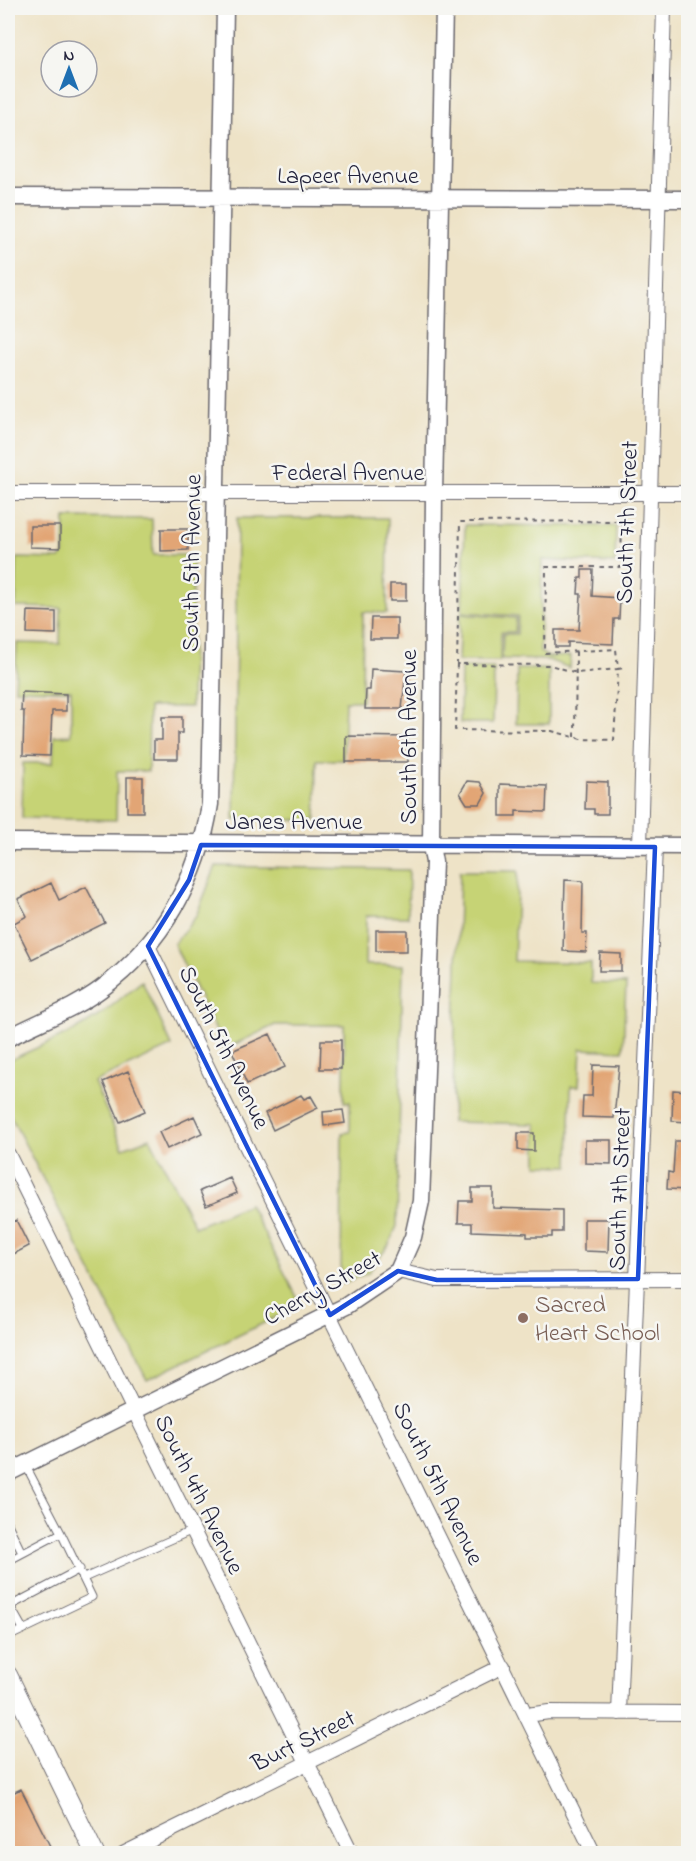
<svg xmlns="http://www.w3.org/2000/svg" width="696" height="1861" viewBox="0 0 696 1861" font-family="'Indie Flower',sans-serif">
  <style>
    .green { fill: #c6d375; stroke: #747a58; stroke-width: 1.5 }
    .building { fill: #e2a575 }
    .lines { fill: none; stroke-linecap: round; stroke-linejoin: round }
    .service-casing { stroke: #69666c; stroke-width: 9 }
    .minor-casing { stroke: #69666c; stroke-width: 16 }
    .tertiary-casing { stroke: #69666c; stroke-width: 19 }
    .secondary-casing { stroke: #69666c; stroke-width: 20 }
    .path { stroke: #69666c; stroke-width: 2; stroke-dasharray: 4.5 4.5; stroke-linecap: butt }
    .service { stroke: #fff; stroke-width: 7 }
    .minor { stroke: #fff; stroke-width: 14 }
    .tertiary { stroke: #fff; stroke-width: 16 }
    .secondary { stroke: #fff; stroke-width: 18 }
    .marked { fill: none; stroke: #1d4ed8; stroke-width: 4.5; stroke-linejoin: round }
    .education-dot { fill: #8d6e63; stroke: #f6f6f2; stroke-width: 2 }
    .labels { text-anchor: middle; stroke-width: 5; stroke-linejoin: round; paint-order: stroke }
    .street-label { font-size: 24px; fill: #22223b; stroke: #f6f6f2 }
    .education-label { font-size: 24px; fill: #785e54; stroke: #f6f6f2; text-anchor: start }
  </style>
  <rect width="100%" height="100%" fill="#f6f6f2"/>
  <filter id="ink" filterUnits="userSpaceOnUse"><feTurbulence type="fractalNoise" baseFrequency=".0167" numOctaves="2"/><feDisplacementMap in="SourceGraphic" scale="12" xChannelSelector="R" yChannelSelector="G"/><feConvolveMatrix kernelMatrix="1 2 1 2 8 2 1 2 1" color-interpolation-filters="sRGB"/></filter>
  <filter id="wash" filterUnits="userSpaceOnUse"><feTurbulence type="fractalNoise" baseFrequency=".008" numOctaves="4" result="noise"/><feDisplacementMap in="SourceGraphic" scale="24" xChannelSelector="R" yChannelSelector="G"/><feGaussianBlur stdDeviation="1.35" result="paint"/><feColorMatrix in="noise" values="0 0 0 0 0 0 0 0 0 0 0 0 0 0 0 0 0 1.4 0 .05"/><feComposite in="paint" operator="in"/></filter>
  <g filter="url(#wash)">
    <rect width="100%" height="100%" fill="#eee3c7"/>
    <path class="green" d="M65 518 152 519 153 555H193L191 707H149L148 771H117L116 820 22 818 23 763H53L54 736 71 735V690L15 689 17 643 60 644 61 608 16 607 17 558 60 559 64 554Z
      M237 518H388L387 613 363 612 362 701H345L343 760H317L316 820H234Z
      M465 525 616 526 615 563 542 560 540 652 548 657 571 656 570 668 548 660 502 659 503 634H517L518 616 462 612Z
      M460 614 516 618 515 632H501L500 661H458Z
      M461 667 494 668 493 723H460Z
      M517 669H549V724H516Z
      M216 866 409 870 408 917 366 916 365 965H403L397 1226 388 1246 368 1273 341 1284 342 1133 350 1132V1102H344V1025H275L225 1049 174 944 196 916Z
      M460 871H518L514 961 591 963V983L626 984 623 1051 581 1049 579 1086H571L569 1166 537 1165 536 1124 452 1122Z
      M142 981 172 1046 94 1082 123 1148 150 1138 195 1227 249 1204 301 1305 147 1380 8 1111V1061L76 1030 103 1013Z"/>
    <g id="blocks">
      <path class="building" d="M30 526H60V548L30 547Z
        M161 529H188V550L161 551Z
        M582 570H593L592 596 620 598 619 619H614L613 644 568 642V647H555V630H579L581 594H578L579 578H582Z
        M390 584H406V601H390Z
        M28 611 56 612V634L27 633Z
        M371 618H397V639H370Z
        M371 669 406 671 402 709H365L366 690H370Z
        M22 692 66 694V711H52L50 756 23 755 24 711H21Z
        M162 717H182V733H178V759H154V740H162Z
        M346 736 408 737V762H346Z
        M127 777H143V812H127Z
        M467 781 480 782 486 793 480 804H467L460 793Z
        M586 781 608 782V814H594V809H585Z
        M500 784 547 786 546 812 516 811V816H500Z
        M565 880 583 881 582 933H587L586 952 563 951Z
        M51 883 59 900 86 887 105 923 32 959 14 923 27 916 18 899Z
        M376 930H407V951H376Z
        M600 953 621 954V971H599Z
        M270 1034 285 1067 247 1084 232 1051Z
        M321 1040H341V1069H320Z
        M593 1065 619 1066 614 1118 582 1117 583 1096H592Z
        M128 1071 145 1111 120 1122 103 1082Z
        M673 1090 688 1091V1122L672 1121Z
        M301 1095 304 1099 311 1096 318 1108 273 1130 265 1113Z
        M343 1110 345 1123 324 1126 323 1112Z
        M194 1116 202 1133 167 1149 159 1132Z
        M518 1133H534V1151L518 1150Z
        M585 1140H611V1164L585 1163Z
        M675 1141H688V1190L667 1189 668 1172 673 1173Z
        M230 1178 237 1193 206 1206 200 1191Z
        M472 1188H493V1208L562 1210V1232H552V1237H527V1233L472 1231V1223H458L459 1201H472Z
        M584 1219H609L608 1252 584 1251Z
        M16 1220 29 1246 8 1257V1225Z
        M21 1789 54 1854H8V1795Z"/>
    </g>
  </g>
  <g filter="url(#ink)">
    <use href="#blocks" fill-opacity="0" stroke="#69666c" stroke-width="1.5"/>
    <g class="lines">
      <g class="service-casing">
        <path id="service" d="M26 1466 61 1533
          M8 1524 22 1553
          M8 1561 61 1533 92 1597 8 1637
          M84 1578 193 1530
          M23 1629 10 1606 80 1569"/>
      </g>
      <g class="minor-casing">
        <path id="minor" d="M8 493H688
          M640 846 664 8
          M148 946 594 1854
          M8 1154 352 1854
          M398 1271 437 1280 688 1279
          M619 1713 655 847
          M527 1715 549 1712 688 1713
          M123 1854 503 1666"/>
      </g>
      <g class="tertiary-casing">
        <path id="tertiary" d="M8 197 688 199
          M8 842 688 846
          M8 1038C38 1022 74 1009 101 989 162 944 199 878 210 804L225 8
          M8 1473 346 1306 398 1271 413 1237 421 1201 434 862 431 846 434 494 444 8"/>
      </g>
      <g class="secondary-casing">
        <path id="secondary" d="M8 1675 95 1854"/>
      </g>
      <path class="path" d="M622 521 621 567H546L545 653 616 649 618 669 577 673 550 665 457 664 460 522Z
        M457 664 455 730 552 731 581 739 614 740 618 669 624 668
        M575 737 576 651"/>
      <use href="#service" class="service"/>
      <use href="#minor" class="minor"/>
      <use href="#tertiary" class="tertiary"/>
      <use href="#secondary" class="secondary"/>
    </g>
  </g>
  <path class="marked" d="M201 845 655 847 638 1279 437 1280 398 1271 330 1315 148 946 189 880Z"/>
  <circle class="education-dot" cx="523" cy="1318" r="6"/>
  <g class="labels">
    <g class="street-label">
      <text x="348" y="183">Lapeer Avenue</text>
      <text x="348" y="480">Federal Avenue</text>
      <text transform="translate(626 522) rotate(-88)" y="8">South 7th Street</text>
      <text transform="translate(191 563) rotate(-89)" y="8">South 5th Avenue</text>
      <text transform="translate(408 737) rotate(-90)" y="8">South 6th Avenue</text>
      <text x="294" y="829">Janes Avenue</text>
      <text transform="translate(225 1047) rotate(64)" y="8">South 5th Avenue</text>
      <text transform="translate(619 1189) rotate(-88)" y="8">South 7th Street</text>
      <text transform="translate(322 1287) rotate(-29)" y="8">Cherry Street</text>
      <text transform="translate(439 1483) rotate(64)" y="8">South 5th Avenue</text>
      <text transform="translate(200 1494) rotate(64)" y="8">South 4th Avenue</text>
      <text transform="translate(303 1740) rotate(-26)" y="8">Burt Street</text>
    </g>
    <g class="education-label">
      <text x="535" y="1312">Sacred<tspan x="535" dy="28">Heart School</tspan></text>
    </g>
  </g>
  <rect width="696" height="1861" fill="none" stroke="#f6f6f2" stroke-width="30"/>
  <g transform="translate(69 69)"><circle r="28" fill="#f6f6f2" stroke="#a1a1a9" stroke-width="1.5"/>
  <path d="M0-4.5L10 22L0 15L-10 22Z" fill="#1f6fb2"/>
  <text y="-9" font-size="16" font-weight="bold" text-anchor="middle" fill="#22223b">N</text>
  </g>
</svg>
